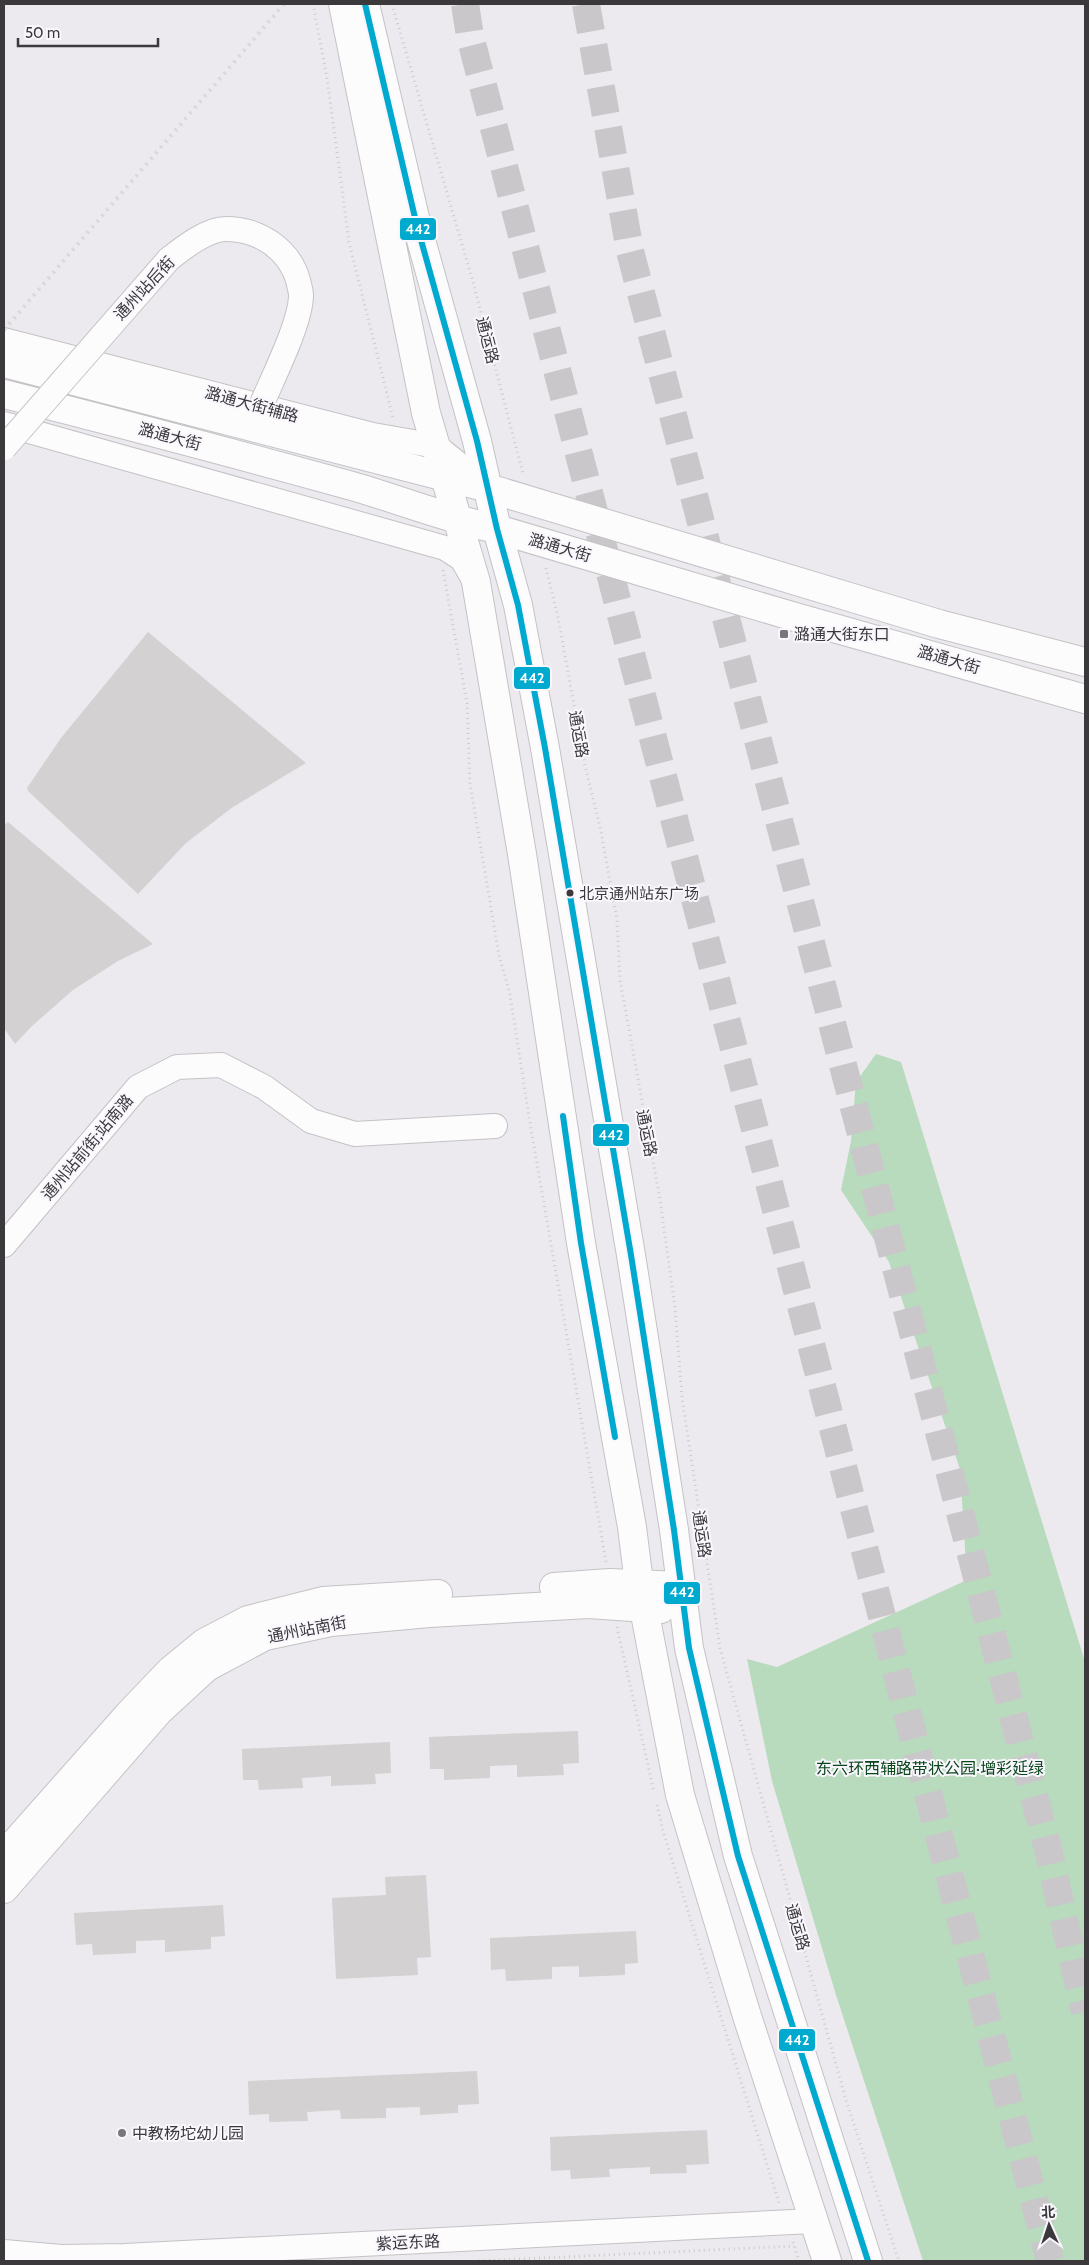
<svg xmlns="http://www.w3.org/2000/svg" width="1089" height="2265" viewBox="0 0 1089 2265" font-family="Cabin,'Noto Sans SC',sans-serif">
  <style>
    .green { fill: #b8dabd }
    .building { fill: #d3d1d1 }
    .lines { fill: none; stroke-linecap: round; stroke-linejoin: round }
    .highway-tunnel { stroke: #c9c7ca; stroke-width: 28; stroke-dasharray: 28 14; stroke-linecap: butt }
    .minor-casing { stroke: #c4c2c6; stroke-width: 26 }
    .major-casing { stroke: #c4c2c6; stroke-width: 30 }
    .path { stroke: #cbcacc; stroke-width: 3; stroke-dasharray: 1 4; stroke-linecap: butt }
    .minor { stroke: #fcfcfc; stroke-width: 24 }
    .major { stroke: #fcfcfc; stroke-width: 28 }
    .rail { stroke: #d9d9da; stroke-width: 4; stroke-dasharray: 2.5 5; stroke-linecap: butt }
    .minor-bridge-casing { stroke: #c4c2c6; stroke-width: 26; stroke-linecap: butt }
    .minor-bridge { stroke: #fcfcfc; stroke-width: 24 }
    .bus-1-casing { stroke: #faf6fd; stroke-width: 10 }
    .bus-1 { stroke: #00a9ce; stroke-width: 6 }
    .poi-dot { fill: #79777a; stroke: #faf6fd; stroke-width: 2 }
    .bus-dot { fill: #3b393c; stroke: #faf6fd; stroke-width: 2 }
    .labels { text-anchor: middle; stroke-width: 4; stroke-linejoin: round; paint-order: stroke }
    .bus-label { font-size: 15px; fill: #3b393c; stroke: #faf6fd; text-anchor: start }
    .street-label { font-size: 16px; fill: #3b393c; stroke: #faf6fd }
    .poi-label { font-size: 16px; fill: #3b393c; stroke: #faf6fd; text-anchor: start }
    .park-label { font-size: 16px; fill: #094619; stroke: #faf6fd }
    .line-badge { stroke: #faf6fd; stroke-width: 2 }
    .badge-label { font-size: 14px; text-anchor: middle; font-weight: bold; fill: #fff }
  </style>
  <rect width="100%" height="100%" fill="#eceaee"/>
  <path class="green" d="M876 1054 901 1062 1085 1662V2261H923L836 1995 772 1781 747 1659 777 1667 967 1580 960 1469 889 1262 841 1190 851 1141 856 1082Z"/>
  <path class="building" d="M148 632 306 763 233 807 186 843 138 894 28 791 27 788 61 738Z
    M8 822 153 944 118 961 73 990 32 1026 15 1044 4 1028V825Z
    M578 1731 579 1763 563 1764 564 1775 517 1777V1765L490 1766V1778L444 1780V1769H430L429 1737Z
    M390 1742 391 1773 375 1774 376 1784 331 1786V1776L302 1778 303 1788 259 1790 258 1780H243L242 1749Z
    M426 1875 431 1957 417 1958 418 1975 336 1979 332 1898 386 1895 385 1877Z
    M223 1905 225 1936 211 1937V1949L165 1952V1940L136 1941V1953L93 1955 92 1944 76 1945 74 1913Z
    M636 1931 638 1963 625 1964V1975L579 1977V1966L552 1967V1979L506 1981 505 1969 491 1970 490 1938Z
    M477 2071 479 2104 458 2105V2113L420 2115V2107L386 2108V2118L341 2119 340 2110 307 2112 308 2121 269 2122V2114L249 2115 248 2081Z
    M707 2130 709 2164 686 2165 687 2173 650 2174V2167L609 2169 610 2177 571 2179 570 2170 551 2171 550 2137Z"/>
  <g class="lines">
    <path class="highway-tunnel" d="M465 4 470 36 1050 2261
      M586 4 630 251 1048 1849 1085 2012"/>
    <g class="minor-casing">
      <path id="minor" d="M4 340 373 435 436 446 487 487
        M4 424 445 548 462 559 473 578
        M4 1245 138 1087 177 1067 221 1065 264 1087 311 1121 355 1134 495 1126
        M4 2252 61 2257 125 2256 813 2221"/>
    </g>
    <g class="major-casing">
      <path id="major" d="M343 4 426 413 476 582 522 854 581 1243 632 1527 639 1583 680 1795 747 2016 827 2261
        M365 4 416 222 477 441 497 529 518 605 545 748 631 1255 674 1530 689 1648 738 1856 868 2261
        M4 363 488 488 939 624 1085 662
        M4 394C120 423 236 454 352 486 401 500 447 519 497 529L795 617 1085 699
        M554 1587 610 1583 682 1586
        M4 1855 129 1714 171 1670 204 1643 248 1620 323 1601 438 1594
        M4 1889 159 1711 207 1667 265 1636 331 1622 429 1613 589 1604 661 1609"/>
    </g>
    <path class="path" d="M313 4 327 78 349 242 393 418
      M392 4 473 282 523 474
      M546 568 558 617 585 766 600 827 617 919 620 980 660 1199 675 1308 682 1398 720 1648 846 2100 899 2261
      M443 570 467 703 470 784 499 955 510 994 530 1123 606 1562
      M617 1627 654 1792
      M657 1805 663 1831 779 2203
      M793 2242 799 2261
      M479 2261 794 2246"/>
    <use href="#minor" class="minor"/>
    <use href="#major" class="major"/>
    <path class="rail" d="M4 330 284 4"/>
    <g class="minor-bridge-casing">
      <path id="minor-bridge" d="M4 448 169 259C183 248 207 229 226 229 259 229 289 249 298 280 299 285 301 291 301 295 301 323 272 379 261 406"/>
    </g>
    <use href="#minor-bridge" class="minor-bridge"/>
    <g class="bus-1-casing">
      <path id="bus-1" d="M365 4 416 222 477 441 497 529 518 605 545 748 631 1255 674 1530 689 1648 738 1856 868 2261
        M563 1116 581 1243 615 1437"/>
    </g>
    <use href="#bus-1" class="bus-1"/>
  </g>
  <g class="poi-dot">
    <rect x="779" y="629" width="10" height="10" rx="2.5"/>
    <circle cx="122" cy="2133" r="5"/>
  </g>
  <circle class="bus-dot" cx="570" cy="893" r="4.5"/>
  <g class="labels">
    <g class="bus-label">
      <text x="579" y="899">北京通州站东广场</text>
    </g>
    <g class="street-label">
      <text transform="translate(144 288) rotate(-47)" y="6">通州站后街</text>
      <text transform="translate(488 340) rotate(76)" y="6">通运路</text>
      <text transform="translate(252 404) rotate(15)" y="6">潞通大街辅路</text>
      <text transform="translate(170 436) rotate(15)" y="6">潞通大街</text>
      <text transform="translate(560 547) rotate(16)" y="6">潞通大街</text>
      <text transform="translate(949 659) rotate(16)" y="6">潞通大街</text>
      <text transform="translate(579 734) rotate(80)" y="6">通运路</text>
      <text transform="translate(647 1133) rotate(79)" y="6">通运路</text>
      <text transform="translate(87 1147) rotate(-50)" y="6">通州站前街;站南潞</text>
      <text transform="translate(702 1534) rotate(82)" y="6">通运路</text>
      <text transform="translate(307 1629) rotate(-11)" y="6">通州站南街</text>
      <text transform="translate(798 1927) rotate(74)" y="6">通运路</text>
      <text transform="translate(408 2242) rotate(-3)" y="6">紫运东路</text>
    </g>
    <g class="poi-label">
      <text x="794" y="640">潞通大街东口</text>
      <text x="132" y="2139">中教杨坨幼儿园</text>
    </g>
    <g class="park-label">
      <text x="930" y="1774">东六环西辅路带状公园·增彩延绿</text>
    </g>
  </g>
  <g class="line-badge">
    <rect x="399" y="217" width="38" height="24" rx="5" fill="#00a9ce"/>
    <rect x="513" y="666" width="38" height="24" rx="5" fill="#00a9ce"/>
    <rect x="592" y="1123" width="38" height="24" rx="5" fill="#00a9ce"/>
    <rect x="663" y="1581" width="38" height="24" rx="5" fill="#00a9ce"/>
    <rect x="778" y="2028" width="38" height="24" rx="5" fill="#00a9ce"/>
  </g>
  <g class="badge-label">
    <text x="418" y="234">442</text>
    <text x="532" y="683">442</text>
    <text x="611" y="1140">442</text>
    <text x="682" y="1597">442</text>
    <text x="797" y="2045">442</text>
  </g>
  <rect width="1089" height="2265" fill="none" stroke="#3b393c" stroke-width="10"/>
  <g transform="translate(1049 2225) rotate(357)" stroke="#faf6fd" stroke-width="4" paint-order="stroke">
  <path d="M0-4L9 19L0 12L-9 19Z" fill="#3b393c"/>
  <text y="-8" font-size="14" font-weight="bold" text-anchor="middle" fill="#3b393c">北</text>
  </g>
  <path d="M18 38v8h140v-8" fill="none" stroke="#3b393c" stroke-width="2.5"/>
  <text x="25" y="38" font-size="15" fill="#3b393c" stroke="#faf6fd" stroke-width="4" paint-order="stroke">50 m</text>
</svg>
